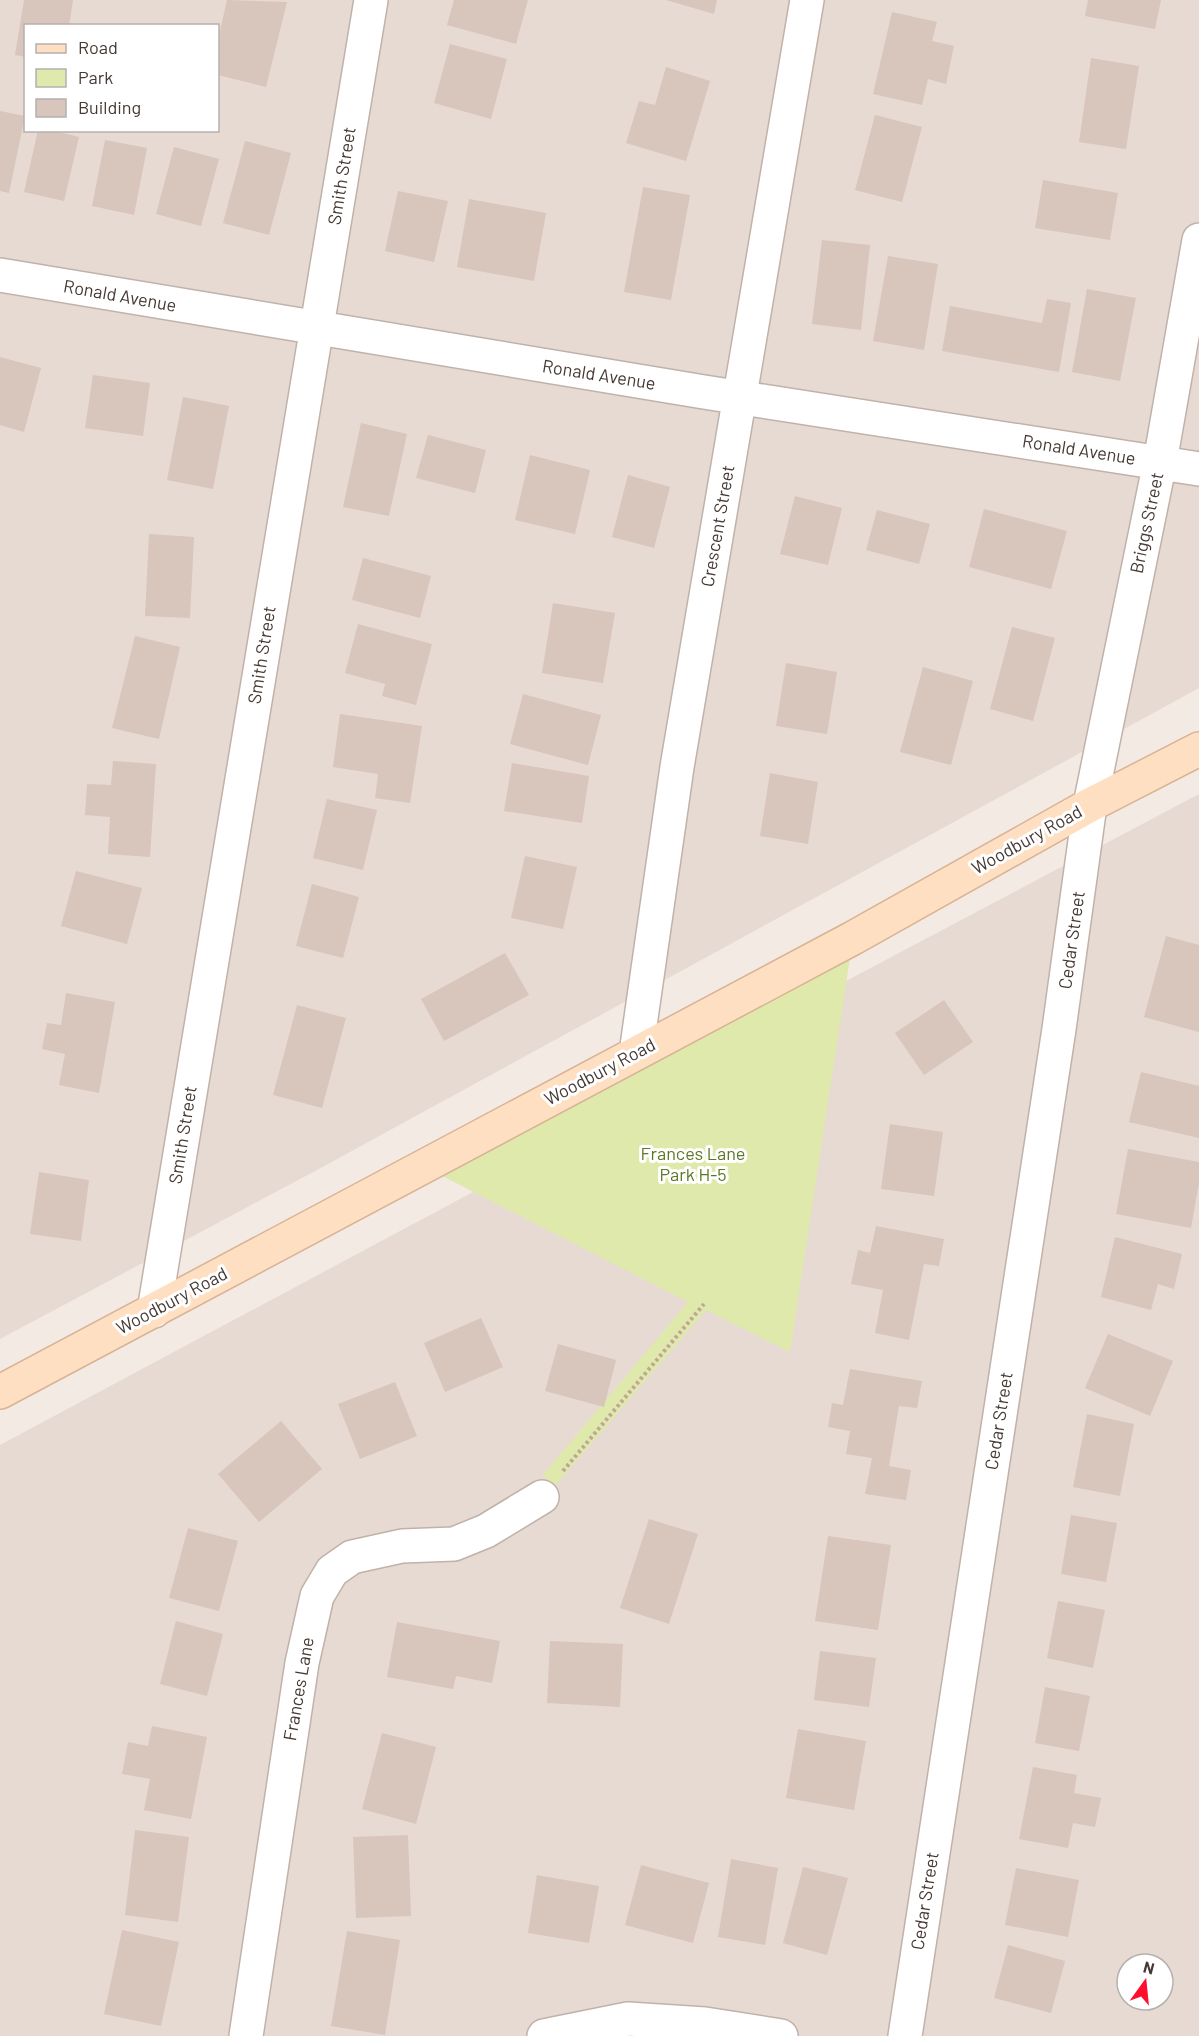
<svg xmlns="http://www.w3.org/2000/svg" width="1199" height="2036" viewBox="0 0 1199 2036" font-family="Barlow,sans-serif">
  <style>
    .residential { fill: #e7dad2; fill-rule: evenodd }
    .green { fill: #dee9ab }
    .building { fill: #d8c5bc }
    .lines { fill: none; stroke-linecap: round; stroke-linejoin: round }
    .street-casing { stroke: #c1b2a9; stroke-width: 36 }
    .secondary-casing { stroke: #d8b294; stroke-width: 36 }
    .path { stroke: #c1a697; stroke-width: 4; stroke-dasharray: 3 3; stroke-linecap: butt }
    .street { stroke: #fff; stroke-width: 33 }
    .secondary { stroke: #ffdfc2; stroke-width: 33 }
    .labels { text-anchor: middle; stroke-width: 6; stroke-linejoin: round; paint-order: stroke }
    .street-label { font-size: 18px; fill: #453934; stroke: #fff }
    .park-label { font-size: 18px; fill: #5c7825; stroke: #fff }
  </style>
  <rect width="100%" height="100%" fill="#f3eae4"/>
  <path class="residential" d="M0 0H1199V688L317 1170 0 1339ZM26 26H218V130H26Z
    M1199 794V2036H0V1445L473 1192 846 981ZM1127 1964H1163V2000H1127Z"/>
  <path class="green" d="M853 938 790 1352 706 1310 554 1487 543 1475 688 1302 423 1166Z"/>
  <path class="building" d="M24 0H73L69 26H26V57L15 55Z
    M227 0 287 2 266 87 218 75V40Z
    M454 0H528L516 44 447 25Z
    M666 0H717L714 14Z
    M1088 0H1161L1155 29 1085 16Z
    M892 12 937 22 932 41 954 46 946 84 928 79 922 105 873 94Z
    M450 44 507 59 491 119 434 103Z
    M1091 58 1139 66 1126 149 1079 142Z
    M666 67 710 81 686 161 626 143 639 101 655 105Z
    M0 111 25 116 9 193 0 191Z
    M875 115 922 127 902 202 855 190Z
    M38 130H51L79 137 64 201 24 192Z
    M105 140 147 148 134 215 92 206Z
    M245 141 291 153 269 235 223 223Z
    M174 147 219 159 201 226 156 214Z
    M1043 180 1118 193 1110 240 1035 228Z
    M643 187 690 195 671 300 624 292Z
    M398 191 448 201 434 262 385 251Z
    M469 199 546 213 534 281 457 267Z
    M822 240 870 245 861 330 812 324Z
    M888 256 938 264 924 350 873 341Z
    M1087 289 1136 298 1120 381 1072 372Z
    M1047 299 1071 303 1059 372 942 351 950 306 1042 323Z
    M0 357 41 368 24 432 0 425Z
    M93 375 150 383 143 436 85 428Z
    M183 397 229 406 213 489 167 480Z
    M361 423 407 434 389 516 343 507Z
    M428 435 486 450 475 493 416 478Z
    M530 455 590 470 575 534 515 520Z
    M628 475 670 487 654 548 612 537Z
    M795 496 842 508 828 565 780 554Z
    M984 509 1067 531 1051 589 969 567Z
    M877 510 930 524 919 564 866 550Z
    M149 534 194 537 190 618 145 616Z
    M363 558 431 576 420 618 352 600Z
    M553 603 615 613 603 683 542 673Z
    M358 624 432 644 416 705 382 696 385 684 345 673Z
    M1012 627 1055 638 1033 721 990 709Z
    M135 636 180 647 159 739 112 728Z
    M786 663 837 672 827 734 776 726Z
    M923 667 973 681 951 765 900 752Z
    M523 694 601 715 588 765 510 744Z
    M340 714 422 726 410 803 375 798 378 774 333 767Z
    M113 761 156 764 150 857 108 854 110 817 85 815 87 784 111 785Z
    M512 763 589 776 582 823 504 811Z
    M770 773 818 782 808 844 760 836Z
    M327 799 377 810 363 870 313 858Z
    M525 856 577 867 563 929 511 918Z
    M76 871 142 888 127 944 61 926Z
    M312 884 359 897 343 958 296 946Z
    M1166 936 1199 945V1032L1144 1017Z
    M505 953 529 995 444 1041 421 999Z
    M66 993 115 1002 99 1093 59 1085 65 1054 42 1049 47 1023 61 1025Z
    M944 1000 973 1042 924 1075 895 1033Z
    M297 1005 346 1018 322 1108 273 1095Z
    M1141 1072 1199 1086V1138L1129 1122Z
    M890 1124 943 1132 934 1196 881 1189Z
    M1128 1149 1199 1162V1183L1191 1228 1116 1214Z
    M39 1172 89 1180 81 1241 30 1234Z
    M876 1226 944 1239 939 1266 924 1264 909 1340 875 1333 883 1290 851 1284 858 1250 870 1253Z
    M1115 1237 1182 1254 1174 1289 1158 1284 1151 1310 1101 1297Z
    M481 1318 503 1367 445 1392 424 1343Z
    M1108 1334 1173 1361 1150 1416 1085 1388Z
    M558 1344 616 1360 604 1407 545 1391Z
    M850 1369 922 1381 917 1408 899 1406 889 1466 911 1470 906 1500 865 1494 872 1458 846 1454 850 1431 828 1427 832 1403 843 1405Z
    M395 1382 417 1436 360 1459 338 1404Z
    M1087 1414 1134 1424 1120 1496 1073 1487Z
    M281 1421 322 1469 259 1522 218 1474Z
    M1071 1515 1117 1523 1106 1582 1061 1574Z
    M649 1519 698 1534 669 1624 620 1608Z
    M188 1528 238 1541 219 1611 169 1598Z
    M828 1536 891 1545 878 1630 815 1621Z
    M1058 1601 1105 1610 1093 1668 1047 1658Z
    M176 1621 223 1634 207 1696 160 1684Z
    M397 1622 500 1641 492 1683 456 1676 453 1689 387 1677Z
    M550 1641 623 1644 620 1707 547 1703Z
    M820 1651 876 1658 869 1707 814 1700Z
    M1045 1687 1090 1696 1079 1751 1035 1743Z
    M152 1726 207 1737 191 1819 144 1810 150 1779 122 1774 128 1742 148 1746Z
    M798 1729 866 1741 854 1810 786 1798Z
    M382 1733 436 1747 416 1824 362 1809Z
    M1033 1767 1077 1775 1074 1793 1101 1798 1095 1827 1073 1823 1068 1848 1019 1839Z
    M135 1830 189 1837 178 1922 125 1915Z
    M408 1835 411 1916 356 1918 353 1837Z
    M731 1859 778 1868 765 1945 718 1937Z
    M641 1865 709 1883 693 1943 625 1925Z
    M803 1867 848 1878 827 1955 783 1943Z
    M1016 1868 1079 1880 1068 1937 1005 1925Z
    M537 1875 599 1886 589 1943 528 1933Z
    M122 1930 179 1942 161 2026 104 2014Z
    M347 1931 400 1940 385 2035 331 2026Z
    M1008 1945 1065 1961 1051 2013 994 1998Z"/>
  <g class="lines">
    <g class="street-casing">
      <path id="street" d="M0 275 704 392 1199 469
        M636 1053 677 767 807 0
        M154 1311 371 0
        M246 2036 302 1663 317 1596 332 1571 352 1557 402 1546 454 1544 486 1531 542 1497
        M544 2036 628 2019 705 2024 781 2036
        M905 2036 1059 1029 1090 805 1160 462 1199 240"/>
    </g>
    <g class="secondary-casing">
      <path id="secondary" d="M0 1392 853 938 1090 805 1199 749"/>
    </g>
    <path class="path" d="M563 1471 704 1304"/>
    <use href="#street" class="street"/>
    <use href="#secondary" class="secondary"/>
  </g>
  <g class="labels">
    <g class="street-label">
      <text transform="translate(342 176) rotate(-81)" y="6">Smith Street</text>
      <text transform="translate(120 296) rotate(10)" y="6">Ronald Avenue</text>
      <text transform="translate(599 375) rotate(9)" y="6">Ronald Avenue</text>
      <text transform="translate(1079 450) rotate(9)" y="6">Ronald Avenue</text>
      <text transform="translate(1147 523) rotate(-78)" y="6">Briggs Street</text>
      <text transform="translate(718 526) rotate(-80)" y="6">Crescent Street</text>
      <text transform="translate(262 655) rotate(-81)" y="6">Smith Street</text>
      <text transform="translate(1027 840) rotate(-29)" y="6">Woodbury Road</text>
      <text transform="translate(1072 940) rotate(-82)" y="6">Cedar Street</text>
      <text transform="translate(600 1072) rotate(-28)" y="6">Woodbury Road</text>
      <text transform="translate(183 1135) rotate(-81)" y="6">Smith Street</text>
      <text transform="translate(172 1301) rotate(-28)" y="6">Woodbury Road</text>
      <text transform="translate(999 1421) rotate(-81)" y="6">Cedar Street</text>
      <text transform="translate(299 1689) rotate(-80)" y="6">Frances Lane</text>
      <text transform="translate(925 1901) rotate(-81)" y="6">Cedar Street</text>
    </g>
    <g class="park-label">
      <text x="693" y="1160">Frances Lane<tspan x="693" dy="21">Park H-5</tspan></text>
    </g>
  </g>
  <rect x="24" y="24" width="195" height="108" fill="#ffffff" stroke="#b5b0ae" stroke-width="1.5"/>
  <rect x="36" y="44" width="30" height="9" fill="#ffdfc2" stroke="#b5b0ae" stroke-width="1.5"/>
  <text x="78" y="54" font-size="18" fill="#453934">Road</text>
  <rect x="36" y="69" width="30" height="18" fill="#dee9ab" stroke="#b5b0ae" stroke-width="1.5"/>
  <text x="78" y="84" font-size="18" fill="#453934">Park</text>
  <rect x="36" y="99" width="30" height="18" fill="#d8c5bc" stroke="#b5b0ae" stroke-width="1.5"/>
  <text x="78" y="114" font-size="18" fill="#453934">Building</text>
  <g transform="translate(1145 1982) rotate(15)"><circle r="28" fill="#ffffff" stroke="#b5b0ae" stroke-width="1.5"/>
  <path d="M0-4.5L10 22L0 15L-10 22Z" fill="#ff0f2d"/>
  <text y="-9" font-size="16" font-weight="bold" text-anchor="middle" fill="#453934">N</text>
  </g>
</svg>
